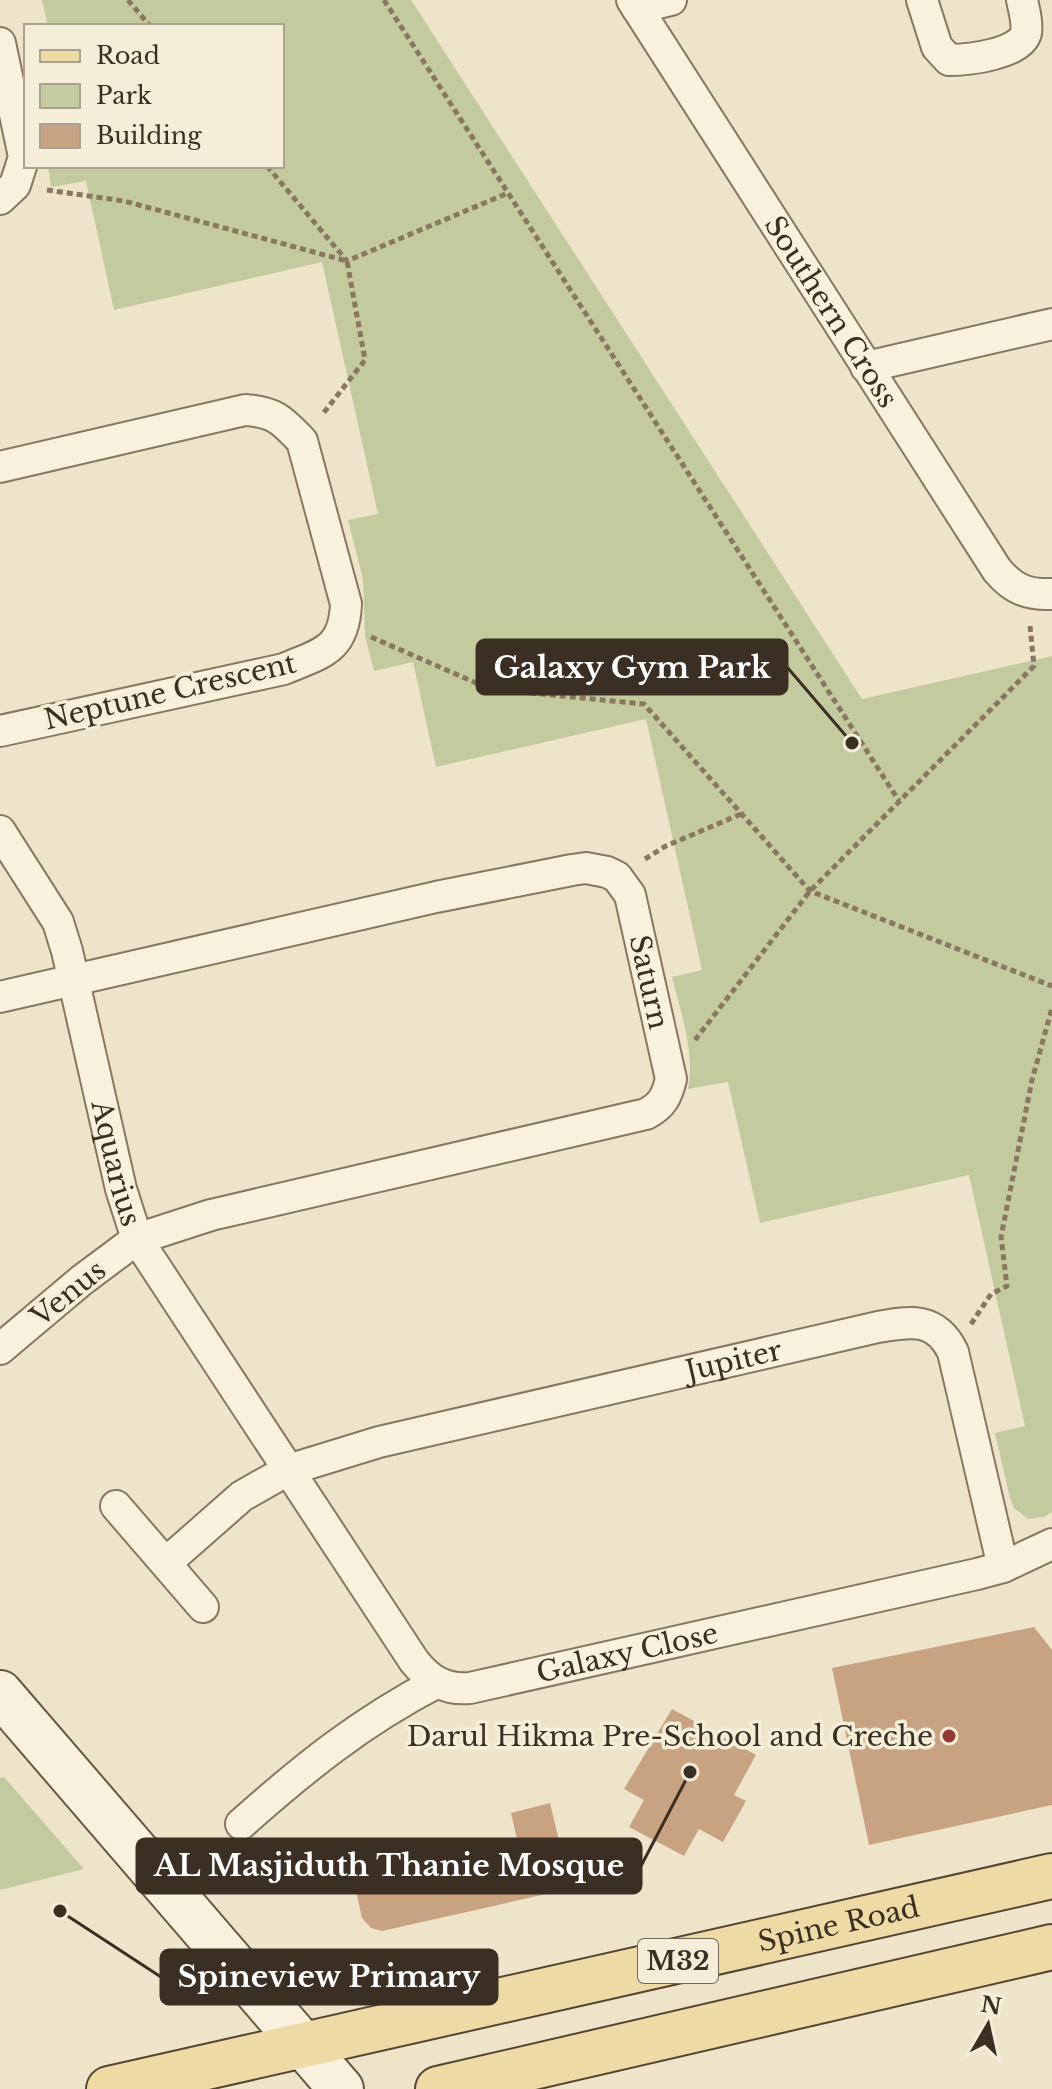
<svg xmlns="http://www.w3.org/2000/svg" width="1052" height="2089" viewBox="0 0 1052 2089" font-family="'Libre Baskerville',serif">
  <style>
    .green { fill: #c3cb9e }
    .building { fill: #c8a382 }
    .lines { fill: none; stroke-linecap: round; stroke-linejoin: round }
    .street-casing { stroke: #89775f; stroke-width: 34 }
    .secondary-casing { stroke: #6b5842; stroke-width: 48 }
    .primary-casing { stroke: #574533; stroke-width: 48 }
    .path { stroke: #89775f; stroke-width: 5; stroke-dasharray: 6 4; stroke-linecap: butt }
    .street { stroke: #f8f1dd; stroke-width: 30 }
    .secondary { stroke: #f8f1dd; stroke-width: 44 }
    .primary { stroke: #eddaa5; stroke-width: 44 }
    .poi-dot { fill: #943632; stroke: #f4eed9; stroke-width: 3 }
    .labels { text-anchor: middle; stroke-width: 7; stroke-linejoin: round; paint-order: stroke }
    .shield { fill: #f4eed9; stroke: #726859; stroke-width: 2 }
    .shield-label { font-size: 26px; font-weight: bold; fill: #3a2f22 }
    .street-label { font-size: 28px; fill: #3a2f22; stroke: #f4eed9 }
    .poi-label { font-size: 28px; fill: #3a2f22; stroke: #f4eed9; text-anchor: end }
    .leader { fill: none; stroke: #3a2f22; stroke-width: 3 }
    .callout-dot { fill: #3a2f22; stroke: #f4eed9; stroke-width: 3 }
    .callout { fill: #3a2f22; stroke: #3a2f22; stroke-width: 3 }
    .callout-label { font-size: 30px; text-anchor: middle; font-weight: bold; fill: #fff }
  </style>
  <rect width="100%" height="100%" fill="#ede4ca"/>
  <path class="green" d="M42 0H411L862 699 1052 656V1512L1044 1517 1028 1519 1014 1508 1010 1498 995 1433 1025 1426 969 1175 760 1223 728 1082 688 1089C695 1052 681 1014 672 977L702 970 646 719 436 767 413 662 374 671 365 636 363 579 348 520 378 514 322 262 114 310 86 181 51 187 48 166H282V26H48Z
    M4 1777 84 1869 0 1890V1778Z"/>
  <path class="building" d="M1034 1627 1052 1650V1805L869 1845 832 1668Z
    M672 1709 756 1755 734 1795 746 1801 723 1842 699 1829 684 1856 629 1827 644 1800 624 1789Z
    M550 1803 567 1874 563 1885 555 1892 382 1931 371 1928 362 1918 347 1851 384 1843 396 1894 523 1865 511 1813Z"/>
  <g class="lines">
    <g class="street-casing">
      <g id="street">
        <path id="s1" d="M632 0 997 570C1013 589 1027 595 1052 594"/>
        <path d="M922 0 937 47 949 60C969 60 1020 54 1026 33 1028 22 1024 10 1022 0"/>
        <path d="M637 8 671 0"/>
        <path d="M0 43 24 157 15 185 0 199"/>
        <path d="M866 367 1052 324"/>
        <path d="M0 467 245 410C275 412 282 420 302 441L346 604C344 651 321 653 284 669L0 731"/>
        <path id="s2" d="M0 831 58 922 67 951 121 1189 137 1239 414 1661C430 1681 445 1690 470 1688L977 1574 1003 1567 1052 1544"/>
        <path id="s3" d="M0 997 436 897 572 870 586 868 607 872 617 877 630 895 671 1079C667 1096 662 1106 646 1114L211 1215 137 1239 82 1280 0 1349"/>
        <path d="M116 1506 203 1607"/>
        <path id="s4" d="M167 1562 242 1496 288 1470 379 1442 878 1327C911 1321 936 1317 953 1352L1003 1567"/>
        <path d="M241 1824C304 1768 361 1722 436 1683"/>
      </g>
    </g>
    <g class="secondary-casing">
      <path id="secondary" d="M0 1693 341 2089"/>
    </g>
    <g class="primary-casing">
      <g id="primary">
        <path id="s5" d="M109 2089 1052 1876"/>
        <path d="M438 2089 1052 1947"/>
      </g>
    </g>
    <path class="path" d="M128 0 150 26
      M384 0 899 801
      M267 166 347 261 508 193
      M47 190 124 201 347 261 365 360 322 415
      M371 637 490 689 644 704 810 891 1052 986
      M645 859 666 846 741 814
      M695 1040 810 891 1034 666 1030 626
      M971 1324 991 1294 1007 1286 1001 1237 1032 1080 1052 1008
      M198 1862 219 1843"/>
    <use href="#street" class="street"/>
    <use href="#secondary" class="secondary"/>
    <use href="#primary" class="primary"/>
  </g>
  <circle class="poi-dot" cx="949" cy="1736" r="8"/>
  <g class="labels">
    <rect class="shield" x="638" y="1939" width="80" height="44" rx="6"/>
    <g class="shield-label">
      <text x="678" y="1970">M32</text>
    </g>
    <g class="street-label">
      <text dy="10" stroke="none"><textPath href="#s1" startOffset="370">Southern Cross</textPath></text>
      <text transform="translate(170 691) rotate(-13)" y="10">Neptune Crescent</text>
      <text dy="10" stroke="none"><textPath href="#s3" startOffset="744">Saturn</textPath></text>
      <text dy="10" stroke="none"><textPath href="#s2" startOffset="356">Aquarius</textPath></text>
      <text transform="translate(68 1293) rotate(-39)" y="10">Venus</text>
      <text dy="10" stroke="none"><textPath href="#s4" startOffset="612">Jupiter</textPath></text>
      <text dy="10" stroke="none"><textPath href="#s2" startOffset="1166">Galaxy Close</textPath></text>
      <text dy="10" stroke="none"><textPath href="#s5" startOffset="748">Spine Road</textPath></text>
    </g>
    <g class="poi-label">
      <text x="933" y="1746">Darul Hikma Pre-School and Creche</text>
    </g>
  </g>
  <path class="leader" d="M852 743L787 667M690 1772L641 1866M60 1911L161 1977"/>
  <g class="callout-dot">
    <circle cx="852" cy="743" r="8"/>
    <circle cx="690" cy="1772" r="8"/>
    <circle cx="60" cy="1911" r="8"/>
  </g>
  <g class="callout">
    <rect x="477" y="640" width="310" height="54" rx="8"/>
    <rect x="137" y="1839" width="504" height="54" rx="8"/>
    <rect x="161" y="1950" width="336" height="54" rx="8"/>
  </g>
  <g class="callout-label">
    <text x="632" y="678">Galaxy Gym Park</text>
    <text x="389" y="1876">AL Masjiduth Thanie Mosque</text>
    <text x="329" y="1987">Spineview Primary</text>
  </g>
  <rect x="24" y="24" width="260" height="144" fill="#f4eed9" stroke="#aaa290" stroke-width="2"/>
  <rect x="40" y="50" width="40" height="12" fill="#eddaa5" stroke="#aaa290" stroke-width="2"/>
  <text x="96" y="64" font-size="24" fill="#3a2f22">Road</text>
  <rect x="40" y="84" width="40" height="24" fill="#c3cb9e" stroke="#aaa290" stroke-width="2"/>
  <text x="96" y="104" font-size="24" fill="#3a2f22">Park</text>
  <rect x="40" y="124" width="40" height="24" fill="#c8a382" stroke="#aaa290" stroke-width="2"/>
  <text x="96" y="144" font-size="24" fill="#3a2f22">Building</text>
  <g transform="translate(988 2025) rotate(9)" stroke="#f4eed9" stroke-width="6" paint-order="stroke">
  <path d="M0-6L14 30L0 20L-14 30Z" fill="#3a2f22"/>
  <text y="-12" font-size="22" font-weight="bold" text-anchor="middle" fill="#3a2f22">N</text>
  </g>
</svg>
